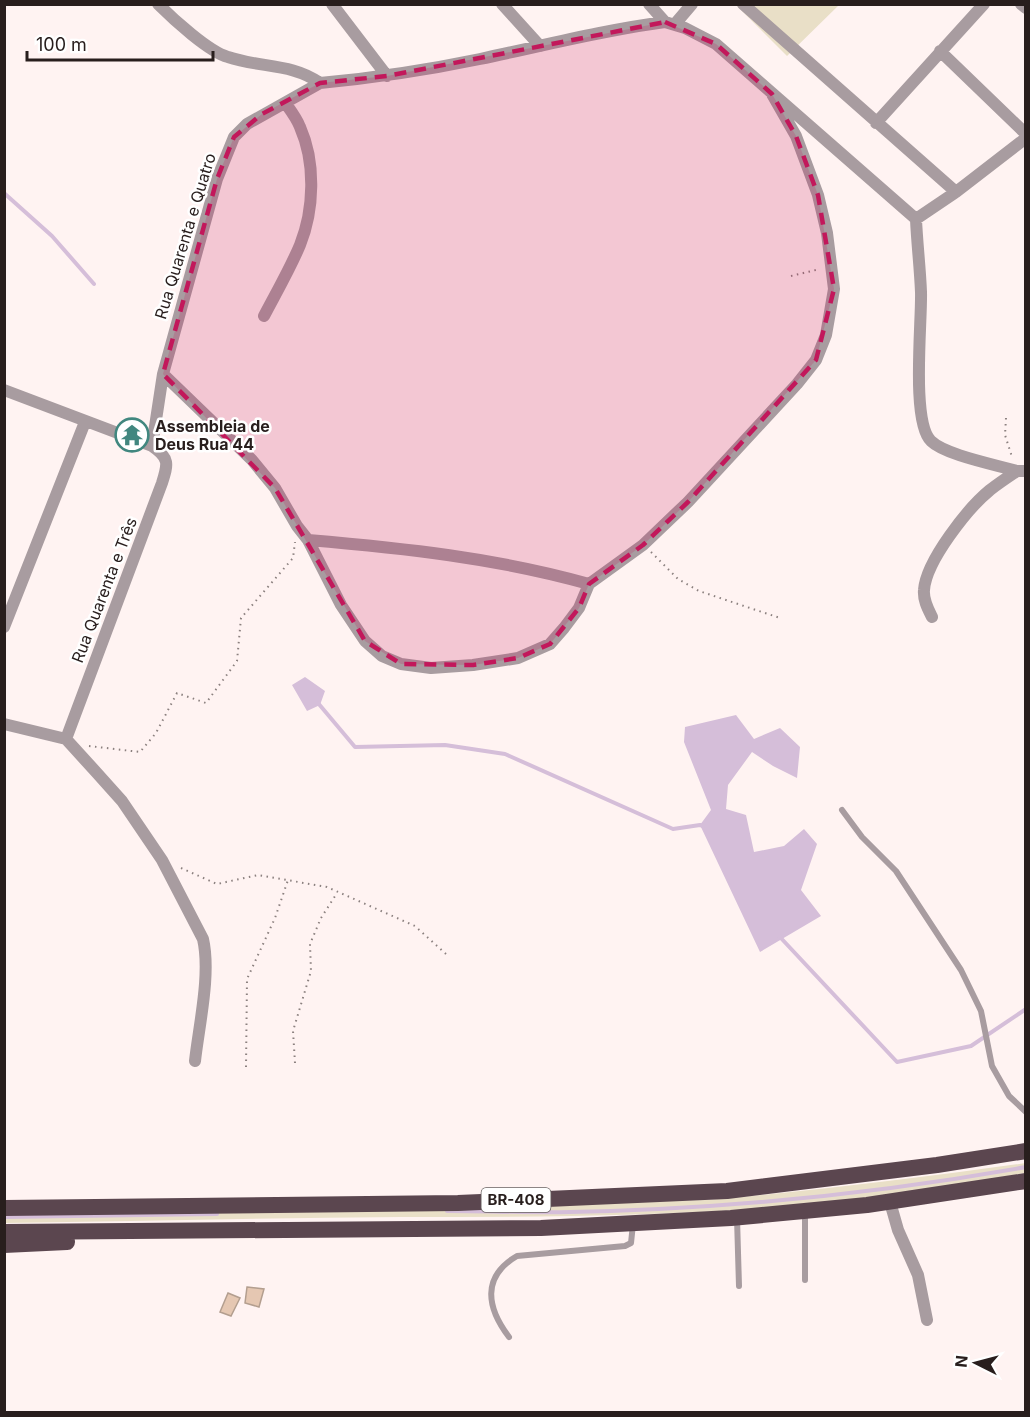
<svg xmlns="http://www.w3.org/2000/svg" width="1030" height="1417" viewBox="0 0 1030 1417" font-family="Inter,sans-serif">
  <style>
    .green { fill: #e9dfc7 }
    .water { fill: #d5bed9 }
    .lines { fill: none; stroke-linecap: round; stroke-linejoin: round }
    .stream { stroke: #d5bed9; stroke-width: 4 }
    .building { fill: #e5c7b2; stroke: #b39e8f; stroke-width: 1.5 }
    .path { stroke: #8b807f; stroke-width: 2; stroke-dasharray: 1.5 4.5; stroke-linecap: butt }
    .service { stroke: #a89ca0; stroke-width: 6 }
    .minor { stroke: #a89ca0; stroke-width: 12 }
    .trunk { stroke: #5b464f; stroke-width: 16 }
    .marked { fill: #c2185b; fill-opacity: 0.2; stroke: #c2185b; stroke-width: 4.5; stroke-dasharray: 12 8; stroke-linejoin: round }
    .labels { text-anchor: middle; stroke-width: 5; stroke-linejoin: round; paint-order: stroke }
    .shield { fill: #fff; stroke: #686261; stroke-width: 1.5 }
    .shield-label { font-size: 15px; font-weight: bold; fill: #281e1d }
    .street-label { font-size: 16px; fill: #281e1d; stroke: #fff }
    .poi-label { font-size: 16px; font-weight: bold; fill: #281e1d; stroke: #fff; text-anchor: start }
  </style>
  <rect width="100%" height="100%" fill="#fff3f2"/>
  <path class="green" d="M736 5H839L787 56Z
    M1026 1163 1025 1173C983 1180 941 1189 899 1194 734 1217 566 1217 401 1217 269 1218 137 1221 5 1223L4 1211 706 1200C813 1191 919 1178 1026 1163Z"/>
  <path class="water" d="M305 677 325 691 320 705 307 711 292 685Z
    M736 715 754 739 780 728 800 747 797 778 773 766 752 752 728 785 726 809 746 815 754 852 784 846 804 829 817 844 801 890 821 916 760 952 700 825 711 810 684 742 685 727Z"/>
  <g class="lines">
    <path class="stream" d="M4 193 52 236 94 284
      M318 703 355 747 445 745 505 754 673 829 700 825 703 826
      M779 936 897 1062 971 1046 1026 1009
      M447 1211C488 1211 529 1213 570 1212 722 1209 875 1194 1026 1167
      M4 1217 217 1214"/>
  </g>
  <path class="building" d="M247 1287 264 1289 259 1307 245 1303Z
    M228 1293 240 1298 231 1316 220 1312Z"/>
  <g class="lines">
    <path class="path" d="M791 276 820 269
      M1006 418 1005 435 1012 457
      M651 552 678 579 699 591 780 618
      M89 746 140 752 156 733 177 693 206 703 237 661 241 618 293 558 295 542
      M181 868 217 884 258 875 327 887 415 926 447 955
      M295 1063 293 1031 311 971 310 944 321 918 337 893
      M246 1067 247 979 275 918 288 880"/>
    <path class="service" d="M842 810 862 837 896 871 961 970 981 1011 992 1066 1009 1096 1026 1112
      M737 1218 739 1286
      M805 1280V1212
      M509 1337C487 1308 481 1277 517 1256L625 1246 631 1243 633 1224"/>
    <path class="minor" d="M158 4C173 19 209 52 228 57 260 68 292 63 320 83 374 78 427 70 480 59 542 46 603 30 665 22
      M332 4 387 76
      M502 4 540 46
      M649 4 665 22 685 28 716 44 916 219 956 192 1026 138
      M743 4 956 192
      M1021 4 1026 8
      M675 24 692 4
      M940 51 1026 134
      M876 123 984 4
      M916 219C917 243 920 267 921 292 922 321 911 422 931 441 945 455 997 465 1017 471H1026
      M264 316C276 293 290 269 300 245 314 210 316 163 300 127 297 119 291 111 286 104
      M163 374 252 460 275 488 297 526 308 540 341 605 365 641 382 656 401 664 431 668 473 665 518 658 550 644 564 628 579 608 589 584 643 545 688 502 797 384 816 360 826 335 834 289 827 233 818 195 796 136 772 94
      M4 390 152 446C170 458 168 464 162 483L66 739
      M152 446 163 374 217 179 234 137 247 124 320 83
      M308 540C402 548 497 558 589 584
      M932 617C928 609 923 600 924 590 926 561 968 508 990 490 999 483 1008 477 1017 471
      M4 627 85 422
      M4 724 66 739 96 772 122 801 162 860 203 939C211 974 199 1025 195 1061
      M890 1202 898 1230 918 1275 927 1320"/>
    <path class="trunk" d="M4 1208 458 1203 727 1191 937 1165 1026 1151
      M4 1232 541 1228 731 1218 867 1205 1026 1181
      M4 1245 67 1242"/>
  </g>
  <path class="marked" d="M665 22 716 44 772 94 796 136 818 195 834 289 816 360 688 502 643 545 589 584 579 608 550 644 518 658 473 665 401 664 365 641 275 488 163 374 217 179 234 137 262 114 320 83 387 76Z"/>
  <defs>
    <g id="temple-ring" transform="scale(1.725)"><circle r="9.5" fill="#fff" stroke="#41877f" stroke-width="1.5"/><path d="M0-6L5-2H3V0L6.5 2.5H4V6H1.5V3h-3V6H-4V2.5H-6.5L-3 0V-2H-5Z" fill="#41877f"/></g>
  </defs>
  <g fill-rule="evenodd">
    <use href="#temple-ring" x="132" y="435"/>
  </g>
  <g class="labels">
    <rect class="shield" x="481.5" y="1188" width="69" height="24" rx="4.5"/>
    <g class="shield-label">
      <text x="516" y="1205">BR-408</text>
    </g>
    <g class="street-label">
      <text transform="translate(185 236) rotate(-73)" y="6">Rua Quarenta e Quatro</text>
      <text transform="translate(104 590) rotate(-69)" y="6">Rua Quarenta e Três</text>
    </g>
    <g class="poi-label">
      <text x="155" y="432">Assembleia de<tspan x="155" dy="18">Deus Rua 44</tspan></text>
    </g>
  </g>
  <rect width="1030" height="1417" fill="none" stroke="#281e1d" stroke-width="12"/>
  <g transform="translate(976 1363) rotate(276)" stroke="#ffffff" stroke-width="4.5" paint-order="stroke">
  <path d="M0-4.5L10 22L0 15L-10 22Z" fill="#281e1d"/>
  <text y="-9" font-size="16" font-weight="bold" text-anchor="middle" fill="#281e1d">N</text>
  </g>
  <path d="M27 51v9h186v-9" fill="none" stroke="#281e1d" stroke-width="3"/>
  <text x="36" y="51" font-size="18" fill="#281e1d" stroke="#ffffff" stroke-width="4.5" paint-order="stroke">100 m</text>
</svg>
